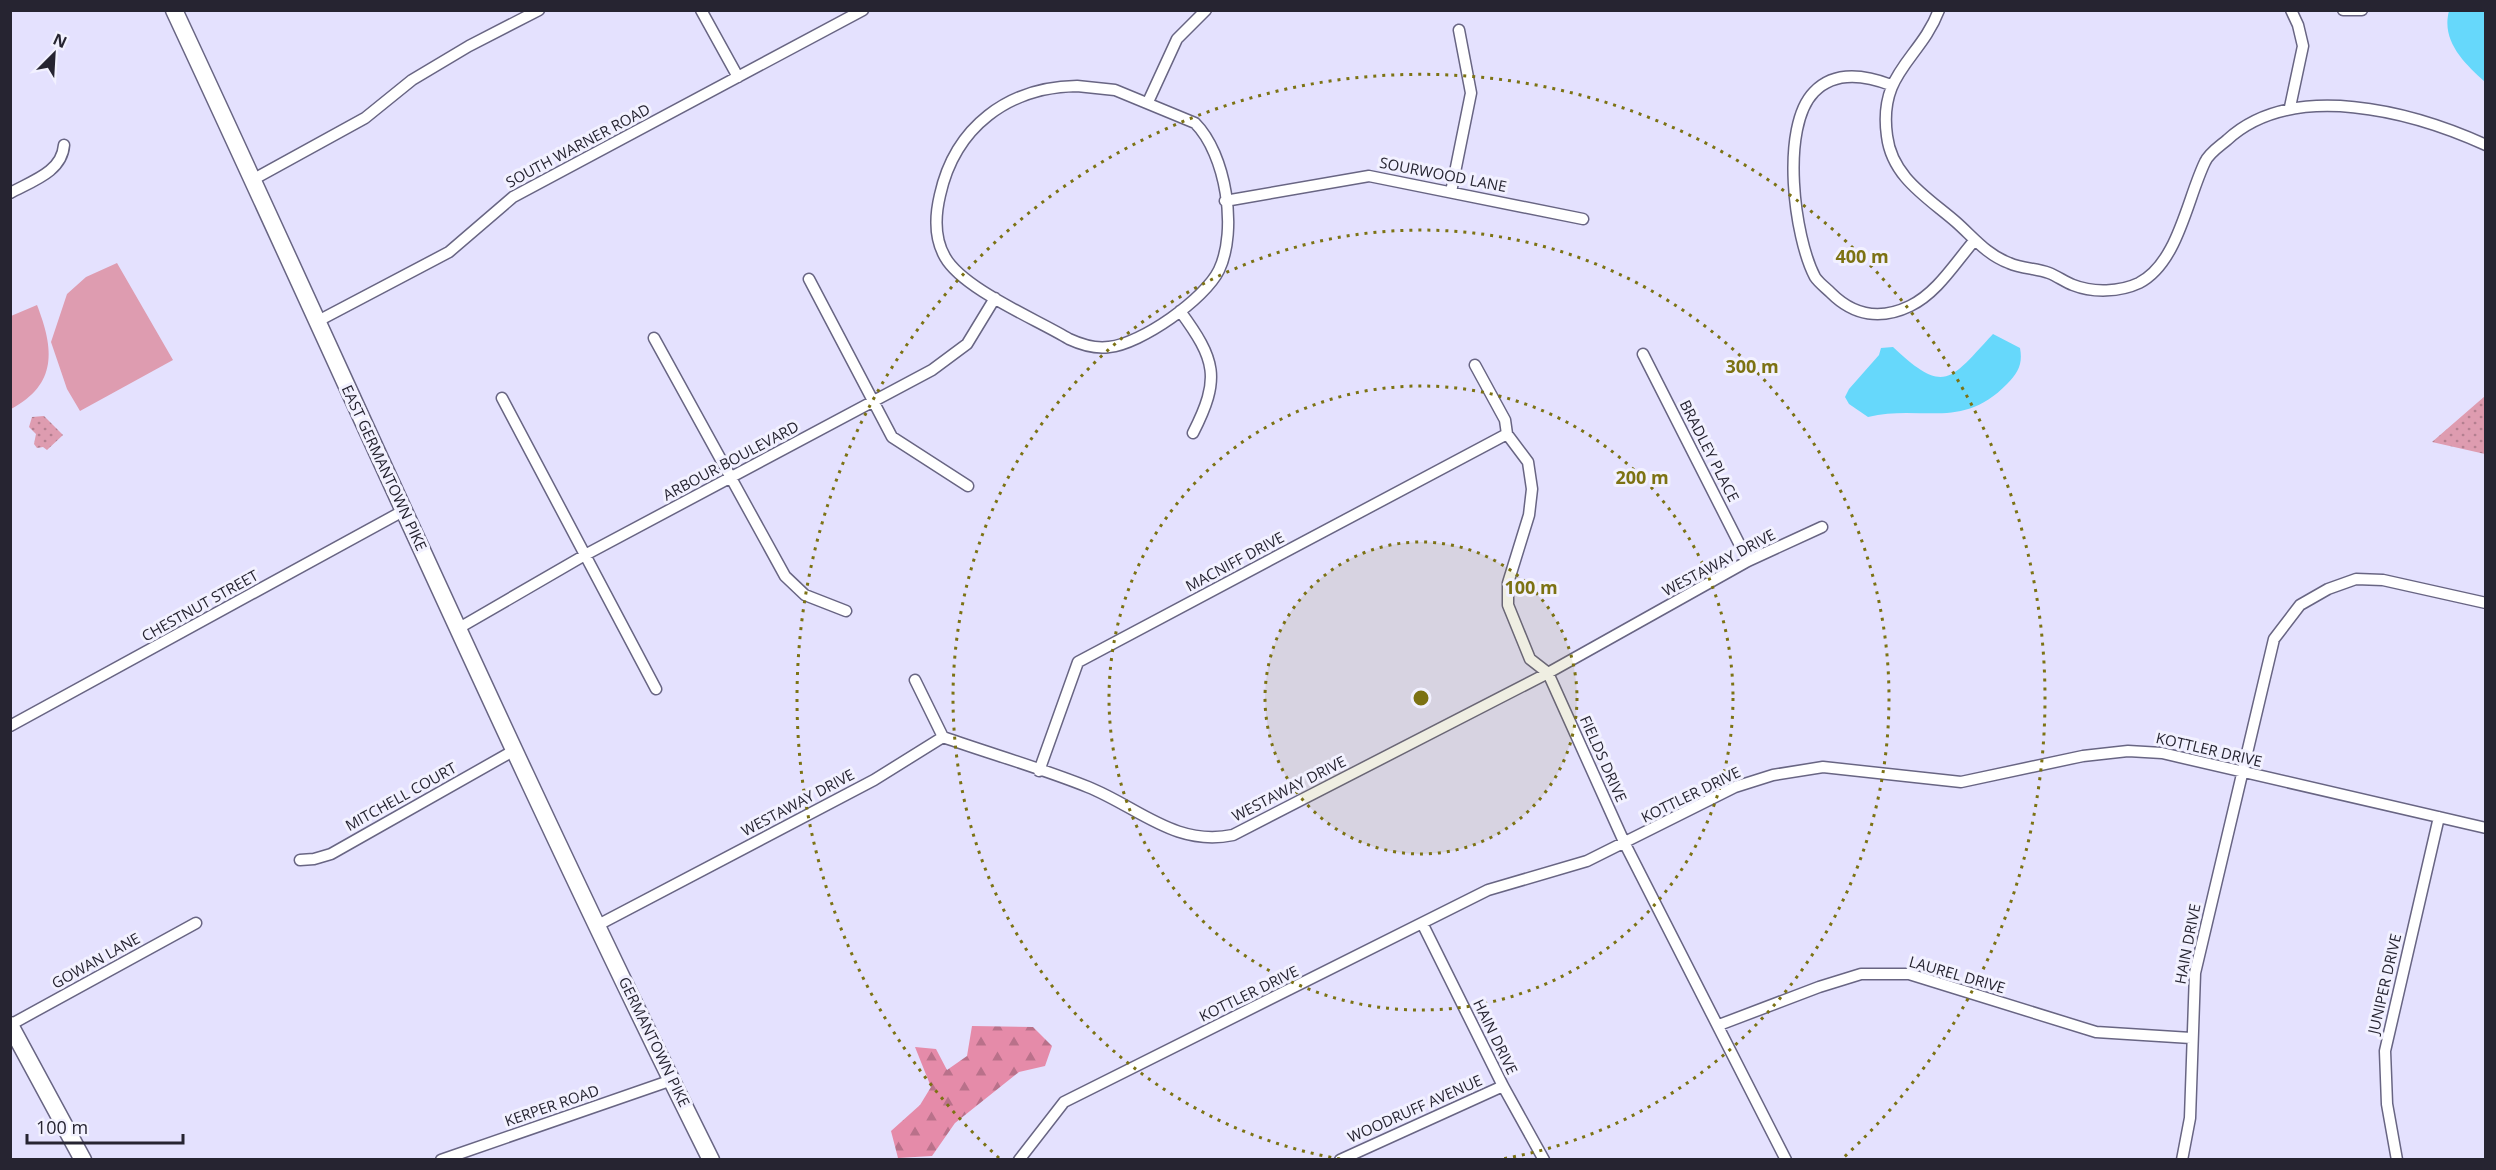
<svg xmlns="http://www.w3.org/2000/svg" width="2496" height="1170" viewBox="0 0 2496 1170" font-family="'Open Sans',sans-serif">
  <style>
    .green { fill: url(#green-dots) }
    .forest { fill: url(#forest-firs) }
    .pitch { fill: #de9cb0 }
    .water { fill: #66d8fb }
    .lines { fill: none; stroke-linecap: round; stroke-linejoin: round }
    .minor-casing { stroke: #686583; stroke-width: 13 }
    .primary-casing { stroke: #686583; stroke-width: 19 }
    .minor { stroke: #fff; stroke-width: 10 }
    .primary { stroke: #fff; stroke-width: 16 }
    .ring { fill: none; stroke: #7c7213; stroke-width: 3; stroke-dasharray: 3 6 }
    .labels { text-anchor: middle; stroke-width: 6; stroke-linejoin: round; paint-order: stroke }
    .street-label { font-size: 15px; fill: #262431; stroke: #f2f1ff }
    .centre { fill: #7c7213; stroke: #f2f1ff; stroke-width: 3 }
    .ring-label { font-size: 18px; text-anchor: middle; font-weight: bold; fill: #7c7213; stroke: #f2f1ff; stroke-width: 6; stroke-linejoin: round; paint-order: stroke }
  </style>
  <defs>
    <pattern id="green-dots" width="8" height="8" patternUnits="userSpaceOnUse" patternTransform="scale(1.5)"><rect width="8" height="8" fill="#de9cb0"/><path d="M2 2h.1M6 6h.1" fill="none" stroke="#b47f90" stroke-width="1.8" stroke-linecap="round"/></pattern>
    <pattern id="forest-firs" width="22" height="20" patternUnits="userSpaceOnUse" patternTransform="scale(1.5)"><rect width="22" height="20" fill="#e58ba9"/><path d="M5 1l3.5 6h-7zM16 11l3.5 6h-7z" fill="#b9718a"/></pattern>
  </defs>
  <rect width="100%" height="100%" fill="#e4e1fe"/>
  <path class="green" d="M2485 396V454L2432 442Z
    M44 416 63 435 47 450 43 447 37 448 34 444 36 434 29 427 32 417Z"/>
  <path class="forest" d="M972 1026 1033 1027 1052 1046 1045 1066 1019 1072 955 1123 932 1156 898 1158 891 1131 920 1105 931 1087 915 1047 936 1049 947 1070 967 1056Z"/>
  <path class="pitch" d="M117 263 173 360 80 411 67 389 51 342 67 294 86 277Z
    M37 305C54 349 58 384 11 409V316Z"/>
  <path class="water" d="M2449 11H2485V82C2464 63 2441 41 2449 11Z
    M1993 334 2020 348C2023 364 2018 373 2007 384 1962 431 1920 404 1868 417L1849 404 1845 397 1849 389 1879 355 1881 348 1893 347C1945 396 1950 380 1993 334Z"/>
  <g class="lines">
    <g class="minor-casing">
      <path id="minor" d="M701 10 738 77
        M1939 10C1920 60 1878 72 1887 136 1892 177 1927 197 1956 222 1973 237 1987 255 2009 263 2022 269 2036 268 2049 273 2057 276 2065 282 2073 285 2093 293 2120 292 2139 283 2178 263 2187 199 2205 162 2209 153 2220 146 2227 140 2293 79 2413 112 2486 145
        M2343 10H2362
        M1891 85C1865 75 1835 70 1814 92 1780 127 1794 237 1815 277 1819 283 1826 288 1831 293 1854 316 1881 320 1910 306 1937 293 1955 263 1974 241
        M1077 86 1115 90 1195 123C1226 154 1238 230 1219 270 1205 299 1141 344 1109 347 1095 349 1082 345 1069 339 1036 319 963 289 945 257 934 238 935 216 940 195 955 127 1008 87 1077 86Z
        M1148 102 1177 39 1206 10
        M2290 107 2303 46 2298 25 2291 10
        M254 179 365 118 412 80 469 46 539 10
        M1451 192 1471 93 1459 30
        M10 193C32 181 62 172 64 145
        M1225 201 1369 176 1583 219
        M809 279 892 437 968 486
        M1180 311C1216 360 1221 378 1193 433
        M318 321 449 252 513 197 863 10
        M654 338 785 576 805 595 846 611
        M1643 354 1748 561
        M1475 365 1505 420 1507 434 1528 462 1532 489 1529 515 1508 583V605L1530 659 1548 673 1625 844 1786 1160
        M502 398 656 689
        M459 628 585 555 932 370 967 344 995 298
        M915 680 943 737
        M10 726 403 511
        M1039 771 1078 662 1507 434
        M300 860 314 859 331 854 513 751
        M598 925 874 780 943 737C991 754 1041 768 1088 787 1138 807 1175 847 1233 835L1548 673 1748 561 1822 527
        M1423 925 1503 1086 1544 1160
        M10 1025 196 923
        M1719 1025 1819 987 1861 974H1909L2096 1032 2191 1038
        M441 1160 672 1080
        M1019 1160 1064 1102 1488 890 1587 861 1735 787 1773 775 1823 767 1961 782 2083 756 2128 751 2162 753 2486 828
        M1340 1160 1503 1086
        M2182 1160 2190 1118 2195 973 2274 639 2300 605 2328 589 2356 579 2383 580 2486 603
        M2397 1160 2387 1104 2385 1051 2439 817"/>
    </g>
    <g class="primary-casing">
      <path id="primary" d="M174 10C353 394 522 781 711 1160
        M10 1025 83 1160"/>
    </g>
    <use href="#minor" class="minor"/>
    <use href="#primary" class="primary"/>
  </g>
  <circle cx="1421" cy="698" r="156" fill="#7c7213" fill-opacity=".12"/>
  <g class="ring">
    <circle cx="1421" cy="698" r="156"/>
    <circle cx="1421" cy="698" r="312"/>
    <path d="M1340 1159A468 468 0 1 1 1502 1159"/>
    <path d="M999 1158A624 624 0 1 1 1843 1158"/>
  </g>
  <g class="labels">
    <g class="street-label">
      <text transform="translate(578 146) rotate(-28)" y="5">SOUTH WARNER ROAD</text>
      <text transform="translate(1443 175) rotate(11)" y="5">SOURWOOD LANE</text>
      <text transform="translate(1709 451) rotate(63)" y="5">BRADLEY PLACE</text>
      <text transform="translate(731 461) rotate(-28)" y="5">ARBOUR BOULEVARD</text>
      <text transform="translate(384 468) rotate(65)" y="5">EAST GERMANTOWN PIKE</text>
      <text transform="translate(1235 562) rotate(-28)" y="5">MACNIFF DRIVE</text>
      <text transform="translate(1719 563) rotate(-28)" y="5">WESTAWAY DRIVE</text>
      <text transform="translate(200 606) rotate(-29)" y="5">CHESTNUT STREET</text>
      <text transform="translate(2209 750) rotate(13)" y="5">KOTTLER DRIVE</text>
      <text transform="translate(1603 759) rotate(66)" y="5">FIELDS DRIVE</text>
      <text transform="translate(1289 789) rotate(-27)" y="5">WESTAWAY DRIVE</text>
      <text transform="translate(1691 795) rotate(-26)" y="5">KOTTLER DRIVE</text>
      <text transform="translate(401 797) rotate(-29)" y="5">MITCHELL COURT</text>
      <text transform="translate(798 803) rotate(-28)" y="5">WESTAWAY DRIVE</text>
      <text transform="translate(2188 944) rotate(-79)" y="5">HAIN DRIVE</text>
      <text transform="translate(96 961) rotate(-29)" y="5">GOWAN LANE</text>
      <text transform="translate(1957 975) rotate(16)" y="5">LAUREL DRIVE</text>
      <text transform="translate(2385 984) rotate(-77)" y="5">JUNIPER DRIVE</text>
      <text transform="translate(1249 994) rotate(-26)" y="5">KOTTLER DRIVE</text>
      <text transform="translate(1495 1037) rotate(64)" y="5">HAIN DRIVE</text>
      <text transform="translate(654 1042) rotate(64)" y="5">GERMANTOWN PIKE</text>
      <text transform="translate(552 1106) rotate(-19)" y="5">KERPER ROAD</text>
      <text transform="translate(1415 1109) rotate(-24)" y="5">WOODRUFF AVENUE</text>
    </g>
  </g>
  <circle cx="1421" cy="698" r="9" class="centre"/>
  <g class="ring-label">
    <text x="1862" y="263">400 m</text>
    <text x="1752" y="373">300 m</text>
    <text x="1642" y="484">200 m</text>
    <text x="1531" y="594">100 m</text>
  </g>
  <rect width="2496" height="1170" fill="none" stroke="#262431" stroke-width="24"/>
  <g transform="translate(54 54) rotate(24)" stroke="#f2f1ff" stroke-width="4.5" paint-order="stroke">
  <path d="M0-4.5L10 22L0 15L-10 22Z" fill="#262431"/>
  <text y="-9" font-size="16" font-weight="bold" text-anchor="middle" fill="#262431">N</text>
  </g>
  <path d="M27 1134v9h156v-9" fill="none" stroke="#262431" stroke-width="3"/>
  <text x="36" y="1134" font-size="18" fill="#262431" stroke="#f2f1ff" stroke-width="4.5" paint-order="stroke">100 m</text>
</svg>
